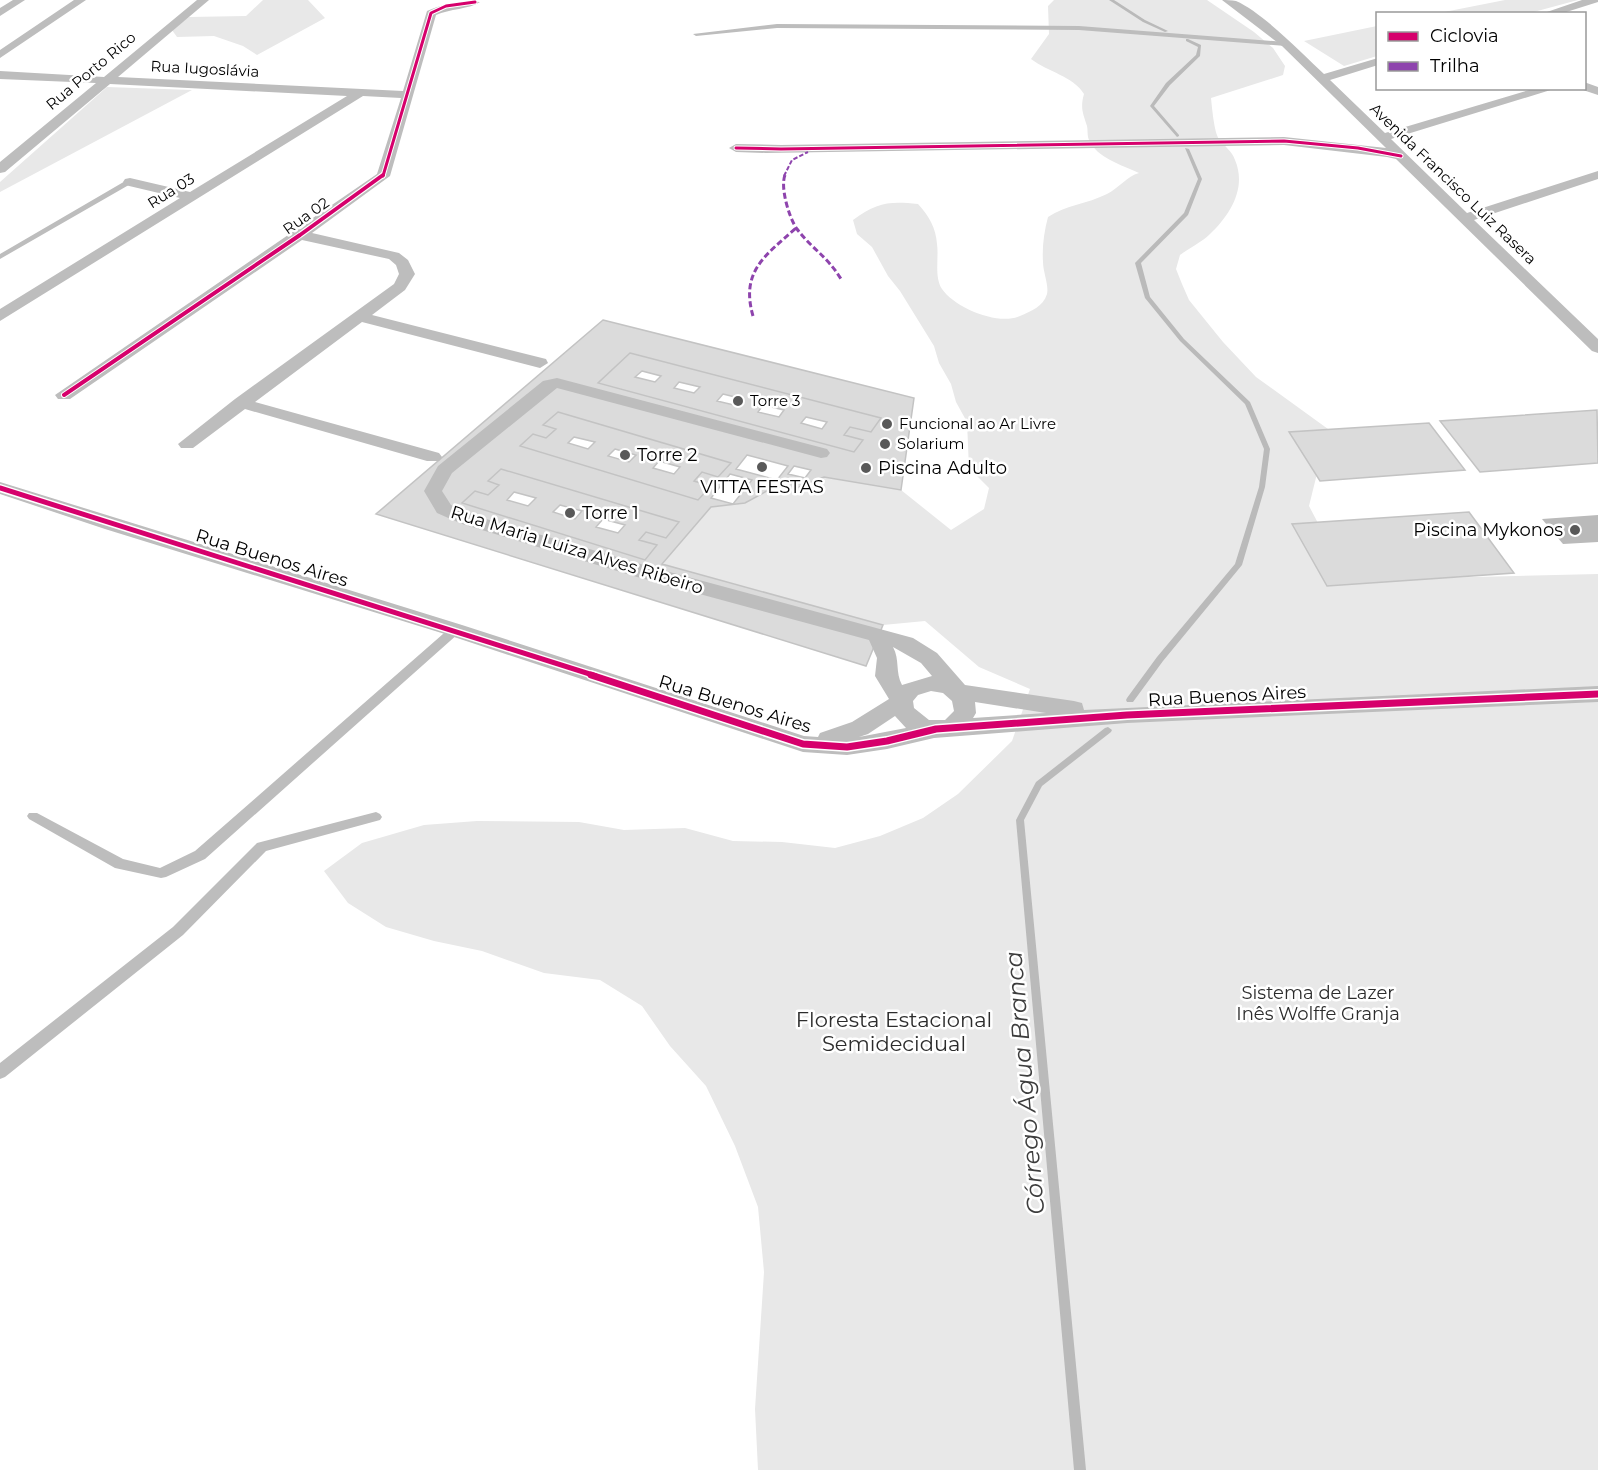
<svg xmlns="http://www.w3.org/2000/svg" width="1598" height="1470" viewBox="0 0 1598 1470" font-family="Montserrat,sans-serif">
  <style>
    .green { fill: #e8e8e8 }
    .water { fill: #bababa }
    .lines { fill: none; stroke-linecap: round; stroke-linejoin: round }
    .stream { fill: #bababa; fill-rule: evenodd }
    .building { fill: #dbdbdb; stroke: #c3c3c3; stroke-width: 1.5; fill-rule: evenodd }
    .service { fill: #bdbdbd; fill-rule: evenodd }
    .minor { fill: #bdbdbd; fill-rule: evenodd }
    .quiet-far1 { stroke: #8e44ad; stroke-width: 2; stroke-dasharray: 4.5 2; stroke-linecap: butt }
    .quiet { stroke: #8e44ad; stroke-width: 3; stroke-dasharray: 6 3; stroke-linecap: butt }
    .cycleway-far3-casing { stroke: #fff; stroke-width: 5 }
    .cycleway-far2-casing { stroke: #fff; stroke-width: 6 }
    .cycleway-far1-casing { stroke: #fff; stroke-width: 8 }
    .cycleway-casing { stroke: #fff; stroke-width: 10 }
    .cycleway-far3 { stroke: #d6006c; stroke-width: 3 }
    .cycleway-far2 { stroke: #d6006c; stroke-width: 4 }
    .cycleway-far1 { stroke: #d6006c; stroke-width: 5 }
    .cycleway { stroke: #d6006c; stroke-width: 7 }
    .poi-dot { fill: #595959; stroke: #fff; stroke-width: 2 }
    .labels { text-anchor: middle; stroke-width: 5; stroke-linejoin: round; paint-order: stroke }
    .far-street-label { font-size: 15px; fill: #000; stroke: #fff }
    .far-poi-label { font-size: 15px; fill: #000; stroke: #fff; text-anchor: start }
    .poi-label { font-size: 18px; fill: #000; stroke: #fff; text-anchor: start }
    .street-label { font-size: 18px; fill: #000; stroke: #fff }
    .park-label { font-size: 18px; fill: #2c2c2c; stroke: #fff }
    .near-park-label { font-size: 21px; fill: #2c2c2c; stroke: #fff }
    .near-water-label { font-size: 24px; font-style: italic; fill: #3d3d3d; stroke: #fff }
  </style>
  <rect width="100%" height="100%" fill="#fff"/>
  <path class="green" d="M263 0H308L325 18 257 55 243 46 214 36 177 37 172 30 189 17 246 16Z
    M1054 0H1207L1254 32 1273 48 1285 66 1283 75 1211 98C1212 107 1214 132 1219 139 1225 147 1232 151 1235 160 1247 188 1230 215 1210 234 1202 242 1189 248 1180 255L1176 269 1182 284 1189 300 1223 342 1256 377 1328 429 1309 506 1348 580 1598 574V1470H758L755 1409 764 1272 758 1207 735 1146 706 1086 670 1046 642 1006 600 980 544 973 482 951 434 941 386 927 348 903 324 871 362 843 424 825 477 821 579 822 624 830 685 828 733 841 782 842 835 848 880 836 923 818 958 794 1012 741 1030 689 979 667 925 621 883 625 662 564 711 507 745 503 776 486 794 489 824 477 901 490 951 530 984 509 989 488 969 468 967 422 956 402 951 384 939 363 934 346 900 291 888 276 872 247 857 234 853 220C877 202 890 201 918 204 929 216 936 228 937 244 939 258 934 277 942 289 955 308 999 326 1020 316 1031 311 1043 307 1047 294 1049 285 1043 272 1043 262 1042 247 1044 232 1048 217 1066 205 1087 204 1107 194 1119 188 1127 176 1139 173 1122 165 1097 158 1089 140 1087 135 1088 131 1087 126 1083 113 1080 108 1084 94 1073 76 1048 72 1031 59L1049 34 1048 6Z
    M1505 0H1578L1530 13H1439Z
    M1377 26V56L1344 66 1304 41Z
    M107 87 192 90 0 192V182Z"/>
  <path class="water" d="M1598 515V542L1563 544 1542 519Z"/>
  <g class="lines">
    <path class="stream" d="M1109 0H1114L1145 20 1168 31 1165 32 1143 22Z
      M1186 39H1188L1201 45 1200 56 1170 85 1154 106 1179 135V136L1177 137 1150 106 1166 83 1196 55 1198 47 1186 41Z
      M1185 148 1189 149 1202 179 1188 215 1141 263 1150 297 1184 339 1250 402 1270 449 1265 487 1242 565 1163 661 1133 702H1127L1126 700 1127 698 1157 657 1235 564 1259 487 1264 449 1245 404 1180 341 1145 298 1135 263 1184 213 1198 179Z
      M1108 727 1112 730 1111 732 1042 786 1024 820 1086 1470H1074L1016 820 1036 782 1105 728Z"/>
  </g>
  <path class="building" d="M603 320 914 398 901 490 824 477 794 489 776 486 745 503 711 507 662 564 883 625 866 666 376 514ZM501 469 679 522 666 538 646 532 639 540 657 545 645 560 462 503 475 491 488 495 499 485 488 481Z
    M603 320 914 398 901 490 824 477 794 489 776 486 745 503 711 507 662 564 883 625 866 666 376 514ZM558 412 731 463 718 477 702 472 694 481 711 486 698 500 520 446 533 434 546 438 556 429 543 425Z
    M603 320 914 398 901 490 824 477 794 489 776 486 745 503 711 507 662 564 883 625 866 666 376 514ZM630 353 881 418 871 432 850 427 844 435 863 440 854 452 598 383Z
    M630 353 881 418 871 432 850 427 844 435 863 440 854 452 598 383Z
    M642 371 661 376 655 382 635 377Z
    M679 382 700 387 694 393 674 388Z
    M723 394 743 399 738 406 717 401Z
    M763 405 784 410 779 417 758 412Z
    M1597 410 1598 463 1480 472 1440 421Z
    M558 412 731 463 718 477 702 472 694 481 711 486 698 500 520 446 533 434 546 438 556 429 543 425Z
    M806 417 827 422 822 429 801 423Z
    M1429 423 1465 470 1320 481 1289 432Z
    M574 437 595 442 588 449 568 443Z
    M615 449 636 455 629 462 608 456Z
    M747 455 788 466 777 480 736 469Z
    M659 461 680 467 674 474 653 468Z
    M794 466 811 470 805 478 788 474Z
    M501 469 679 522 666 538 646 532 639 540 657 545 645 560 462 503 475 491 488 495 499 485 488 481Z
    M730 474 752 480 733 504 711 498Z
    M514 492 536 498 528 506 507 500Z
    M560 505 582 511 575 519 553 512Z
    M1469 512 1514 573 1327 586 1292 524Z
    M603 519 625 525 618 533 596 527Z"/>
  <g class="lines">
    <path class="service" d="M777 24 1079 26 1286 42 1289 44 1286 46 1079 30 777 28 696 36 693 34Z
      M127 180 134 182 0 259V254Z
      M455 626 461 630 459 633 205 859 166 877 161 878 115 868 29 819 27 816 29 813H37L123 859 160 868 195 851 451 627Z
      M376 812 380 814 382 817 380 820 266 851 183 935 5 1077 0 1079V1063L173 927 257 843Z"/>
    <path class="minor" d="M13 0H25L0 16V8Z
      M74 0H86L0 58V50Z
      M197 0H209L118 77 403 91 427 11C442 4 466 0 480 2 470 9 449 9 436 15L390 176 312 233 399 253 408 260 415 274 405 290 372 315 546 359 548 363 540 368 362 322 255 402 439 453 442 457 439 461H427L245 409 193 448H181L178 444 235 399 394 284 399 274 396 265 389 259 302 240 70 399H58L55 395 377 174 401 98 363 96 0 321V309L180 198 125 185 123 182 125 179 130 178 190 192 347 96 110 84 5 172 0 173V162L96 83 0 79V71L104 77Z
      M1222 0C1226 0 1232 0 1236 1 1262 12 1303 54 1324 74L1378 58V65L1330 80 1385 133 1536 88H1557L1391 139 1467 213 1598 171V179L1474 220 1598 339V353L1592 351 1396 159 1387 157 1284 145 766 153 736 152 729 148 736 144 781 145 1284 137 1386 148 1282 46Z
      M1582 0H1598V2L1560 14H1541Z
      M1584 82 1598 87V95L1580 89 1584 88Z
      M557 378 827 449 830 453 827 457 821 458 557 388 452 473 442 491 451 505 476 516 651 567 913 638 937 653 965 685 1074 701 1082 703 1084 710 1598 686V702L1127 723 934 738 887 749 847 755 803 752 448 635 105 529 0 494V482L462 625 804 736 818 737 820 733 852 722 889 699 875 676 877 658 869 640 637 577 462 524 437 513 424 491 438 466 543 381ZM893 647 921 663 932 676 902 685C895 672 900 660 893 647ZM931 691 943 693 952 701 954 711 945 720H929L914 708 913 701 918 695ZM975 702 1046 713 973 718 976 713ZM895 716 906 728 859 737 868 734Z"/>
    <path class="quiet-far1" d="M784 176 792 160 808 152"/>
    <path class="quiet" d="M785 175C780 187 789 218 797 229 811 248 827 256 841 279
      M753 316C740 271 766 255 796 228"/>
    <g class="cycleway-far3-casing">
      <path id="cycleway-far3" d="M736 148 781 149 1284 141 1358 148 1401 156
        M383 176 431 13 446 6 475 2"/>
    </g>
    <g class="cycleway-far2-casing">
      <path id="cycleway-far2" d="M64 395 300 235 383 175"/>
    </g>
    <g class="cycleway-far1-casing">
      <path id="cycleway-far1" d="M0 488 596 676"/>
    </g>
    <g class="cycleway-casing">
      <path id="cycleway" d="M591 675 803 744 847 747 887 741 936 729 1127 715 1598 694"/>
    </g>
    <use href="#cycleway-far3" class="cycleway-far3"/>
    <use href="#cycleway-far2" class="cycleway-far2"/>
    <use href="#cycleway-far1" class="cycleway-far1"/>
    <use href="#cycleway" class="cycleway"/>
  </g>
  <g class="poi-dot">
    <circle cx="738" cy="401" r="6"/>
    <circle cx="887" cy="424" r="6"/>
    <circle cx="885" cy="444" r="6"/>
    <circle cx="625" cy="455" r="6"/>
    <circle cx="762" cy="467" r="6"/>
    <circle cx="866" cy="468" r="6"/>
    <circle cx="570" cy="513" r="6"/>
    <circle cx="1575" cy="530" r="6"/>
  </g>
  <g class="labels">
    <g class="far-street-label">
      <text transform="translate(205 69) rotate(3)" y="5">Rua Iugoslávia</text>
      <text transform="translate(91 71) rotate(-40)" y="5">Rua Porto Rico</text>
      <text transform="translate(1453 184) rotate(44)" y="5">Avenida Francisco Luiz Rasera</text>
      <text transform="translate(171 191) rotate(-32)" y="5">Rua 03</text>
      <text transform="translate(306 216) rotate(-35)" y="5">Rua 02</text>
    </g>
    <g class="far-poi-label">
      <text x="750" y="406">Torre 3</text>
      <text x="899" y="429">Funcional ao Ar Livre</text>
      <text x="897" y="449">Solarium</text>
    </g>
    <g class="poi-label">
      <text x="637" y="461">Torre 2</text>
      <text x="878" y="474">Piscina Adulto</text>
      <text x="762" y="493" text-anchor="middle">VITTA FESTAS</text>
      <text x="582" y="519">Torre 1</text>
      <text x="1563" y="536" text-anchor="end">Piscina Mykonos</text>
    </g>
    <g class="street-label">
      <text transform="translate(577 550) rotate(17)" y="6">Rua Maria Luiza Alves Ribeiro</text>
      <text transform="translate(272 558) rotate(17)" y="6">Rua Buenos Aires</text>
      <text transform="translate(1227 696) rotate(-3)" y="6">Rua Buenos Aires</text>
      <text transform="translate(735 704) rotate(17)" y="6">Rua Buenos Aires</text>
    </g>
    <g class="park-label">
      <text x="1318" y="999">Sistema de Lazer<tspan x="1318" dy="21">Inês Wolffe Granja</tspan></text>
    </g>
    <g class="near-park-label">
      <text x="894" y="1027">Floresta Estacional<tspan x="894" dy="24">Semidecidual</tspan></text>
    </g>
    <g class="near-water-label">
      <text transform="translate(1025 1083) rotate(-95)" y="8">Córrego Água Branca</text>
    </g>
  </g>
  <rect x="1376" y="12" width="210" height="78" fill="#ffffff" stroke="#999999" stroke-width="1.5"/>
  <rect x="1388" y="32" width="30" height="9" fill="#d6006c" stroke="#999999" stroke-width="1.5"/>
  <text x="1430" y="42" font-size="18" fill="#000000">Ciclovia</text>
  <rect x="1388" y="62" width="30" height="9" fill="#8e44ad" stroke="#999999" stroke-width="1.5"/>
  <text x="1430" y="72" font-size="18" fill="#000000">Trilha</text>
</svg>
